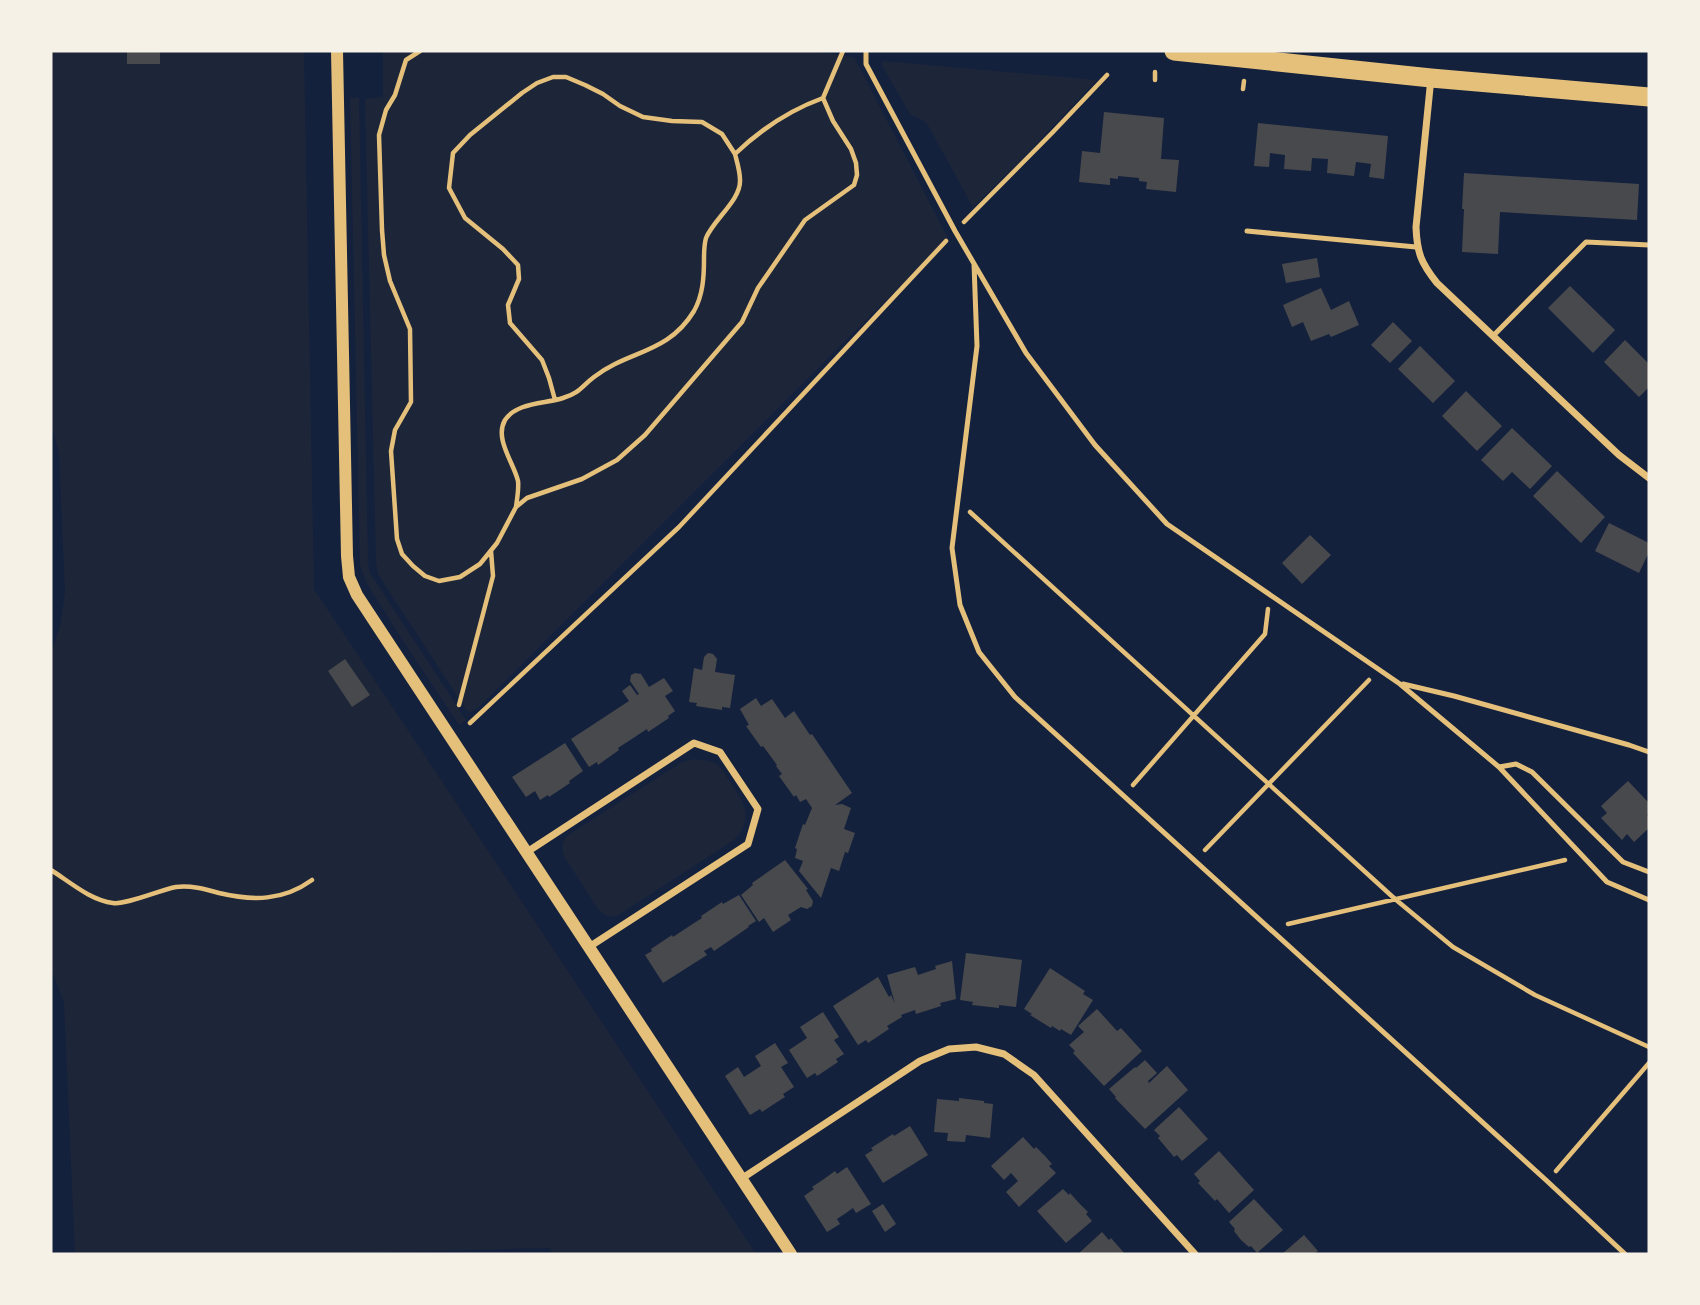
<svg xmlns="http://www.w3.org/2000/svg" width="1700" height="1305" viewBox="0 0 1700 1305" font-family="'PT Sans',sans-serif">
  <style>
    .green { fill: #1d2539 }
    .building { fill: #48494c }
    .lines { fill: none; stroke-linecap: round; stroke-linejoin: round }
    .path { stroke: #e5c07b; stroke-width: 4.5 }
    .service { stroke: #e5c07b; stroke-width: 5 }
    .minor { stroke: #e5c07b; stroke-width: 7 }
    .tertiary { stroke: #e5c07b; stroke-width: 12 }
    .trunk { stroke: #e5c07b; stroke-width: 19 }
  </style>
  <rect width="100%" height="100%" fill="#14213d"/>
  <path class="green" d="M51 51H304L314 589 756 1254H553L550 1248 311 1254H75L64 1003 51 968V654L61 622 65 592 59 453 51 423Z
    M383 51H811L854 57 948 238 478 708 471 712 467 711 385 585 378 574 376 562 365 99 383 97Z
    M883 61 1097 80 1018 163 973 207 926 122 910 114 881 64Z
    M350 98H359L368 563 370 573 466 720 459 725 403 641 367 584 360 565Z
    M695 759C702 760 710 760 716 764 722 768 726 776 730 782 744 803 755 818 734 840L617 916C609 918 604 915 598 909L565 858C561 848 561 843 568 835L682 762Z"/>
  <path class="building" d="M127 51H160V64H127Z
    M1104 112 1164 118 1161 159 1179 160 1176 192 1146 189 1147 182 1139 181V178L1118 176V179L1110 178V185L1079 182 1082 151 1100 153Z
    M1258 123 1388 136 1384 179 1369 177 1371 164 1364 163 1356 162 1354 176 1327 173 1328 159 1312 158 1311 171 1284 169 1285 155 1277 154 1270 153 1269 167 1254 166Z
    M1464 173 1639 184 1637 220 1500 212 1498 254 1462 252 1464 209H1462Z
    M1317 258 1320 277 1286 283 1282 264Z
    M1570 286 1615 330 1593 353 1548 308Z
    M1321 288 1331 310 1349 301 1359 325 1331 337 1329 334 1311 341 1303 322 1292 327 1283 305Z
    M1393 322 1412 341 1390 363 1371 345Z
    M1625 340 1649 364V387L1639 397 1604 362Z
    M1420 346 1455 381 1433 403 1398 369Z
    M1466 391 1502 426 1477 451 1442 416Z
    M1512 428 1552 466 1530 489 1512 472 1503 481 1481 460Z
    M1557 471 1605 517 1581 543 1533 496Z
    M1609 523 1649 543V552L1639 573 1595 551Z
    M1310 535 1331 555 1302 584 1282 563Z
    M708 653 713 654 717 659 715 672 735 675 730 708 722 707V710L696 706 697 703 689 702 694 668 702 670 704 657Z
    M345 659 370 695 352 707 328 671Z
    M635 673 641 674 649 687 664 678 673 691 665 696 675 711 668 716 669 718 648 732 647 729 618 748 619 750 598 765 597 762 589 767 571 739 629 701 622 691 630 685 637 695 639 694 630 681 631 675Z
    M756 698 761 706 772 699 785 718 794 711 810 735 812 734 852 793 835 805 842 804 851 808 844 829 855 833 848 853 845 852 839 871 831 868 821 898 799 871 803 861 795 858 797 849 795 848 803 824 805 825 812 808 806 799 800 802 796 795 794 797 779 776 782 774 776 766 777 765 763 746 761 747 746 726 749 725 740 709Z
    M565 743 583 771 569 781 570 783 549 797 548 795 540 800 535 791 526 797 512 777Z
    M1628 781 1649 803V812L1647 815 1649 817V828L1634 842 1627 834 1622 840 1601 818 1607 813 1601 806Z
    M785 860 808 889 806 890 813 901 812 906 807 909 801 907 788 915 791 920 773 932 764 918 759 922 741 895 753 885 752 883Z
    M739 895 756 921 748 926 749 927 714 951 711 947 704 951 707 955 663 983 645 955 652 951 651 949 672 935 673 937 688 927 702 918 701 916 722 902 723 904Z
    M966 953 1022 960 1016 1007 999 1005V1008L972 1005 973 1002 960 1000Z
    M952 961 956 999 940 1003 941 1006 916 1014 915 1010 901 1015 902 1017 887 1026 889 1029 868 1043 866 1040 858 1045 833 1006 878 977 889 997 891 995 895 1004 887 975 915 967 918 975 936 969 935 966Z
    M1050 968 1085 991 1083 994 1093 1000 1071 1035 1061 1029 1060 1031 1052 1026 1051 1028 1030 1015 1032 1014 1024 1009Z
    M1097 1009 1117 1031 1121 1028 1142 1051 1104 1086 1073 1053 1075 1051 1069 1045 1084 1032 1078 1026Z
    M823 1012 839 1037 834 1040 844 1054 836 1059 838 1062 817 1076 815 1073 807 1078 789 1050 807 1038 800 1027Z
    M775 1043 788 1063 781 1067 794 1087 783 1094 785 1097 774 1104 762 1112 760 1109 750 1115 725 1076 738 1067 744 1077 761 1066 755 1056Z
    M1145 1060 1157 1073 1148 1081 1149 1083 1167 1066 1188 1090 1145 1129 1115 1098 1116 1097 1109 1089 1135 1067 1136 1068Z
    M959 1098 984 1101V1103L993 1104 990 1138 966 1135 965 1142 947 1141 948 1133 934 1132 937 1099 959 1101Z
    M1179 1107 1208 1139 1182 1161 1177 1155 1174 1157 1158 1138 1160 1136 1154 1130Z
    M910 1126 928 1155 883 1183 865 1155 873 1150 871 1148 893 1134 894 1136Z
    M1023 1137 1034 1149 1036 1147 1045 1156 1052 1164 1049 1166 1056 1173 1019 1207 1006 1192 1018 1181 1011 1173 1004 1180 991 1166Z
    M1219 1151 1254 1190 1229 1213 1217 1199 1215 1201 1198 1183 1200 1181 1194 1174Z
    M847 1167 871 1204 856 1213 853 1208 846 1213 837 1219 840 1224 827 1232 804 1196 814 1189 812 1187 824 1179 835 1171 837 1174Z
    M1063 1189 1069 1195 1070 1193 1079 1203 1088 1212 1086 1214 1092 1221 1066 1243 1037 1211Z
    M1254 1199 1283 1230 1257 1253 1251 1246 1249 1247 1241 1240 1234 1231 1235 1229 1229 1222Z
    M883 1204 896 1224 885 1232 872 1211Z
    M1102 1232 1109 1240 1111 1238 1125 1254H1078Z
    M1304 1235 1318 1251 1314 1254H1282Z"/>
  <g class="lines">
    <path class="path" d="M420 51 406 60 395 95 386 110 379 135 382 230 384 255 390 281 410 329 411 402 395 430 391 451 397 539 402 554 413 566 425 576 439 581 460 577 480 564 497 543 516 507 527 498 582 479 617 460 645 435 742 322 758 288 805 220 854 185 857 175 856 163 851 149 833 121 823 98 843 51
      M1155 80V72
      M1243 89 1244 81
      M964 222 1052 133 1107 75
      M555 400 549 378 542 360 510 323 508 305 519 279 518 265 503 249 465 218 449 188 453 153 470 135 522 93 537 83 553 77H566L585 85 603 94 620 106 643 117 672 121 702 122 722 134 735 154
      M516 507C517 499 519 489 518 481 514 463 494 439 505 420 517 402 545 404 563 398 580 393 582 386 594 377 629 350 668 354 694 311 703 295 704 277 704 259 704 252 704 245 706 238 714 219 741 200 740 180 740 171 737 162 735 154 760 130 790 110 823 98
      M970 512 1395 899 1453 947 1535 995 1649 1047
      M459 705 493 576 491 551
      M470 723 679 527 946 241
      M1133 785 1265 634 1268 609
      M1205 850 1369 680
      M51 870C70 882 90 900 113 903 126 905 160 890 176 887 190 885 205 889 219 893 253 901 283 901 312 880
      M1288 924 1565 860
      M1556 1171 1649 1063"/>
    <path class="service" d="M866 51V64L955 231 1026 353 1095 445 1167 524 1400 684 1499 767 1516 764 1532 772 1623 862 1649 872
      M1247 231 1416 247
      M974 264 977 346 952 548 960 605 979 652 1015 697 1547 1181 1625 1254
      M1493 336 1586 242 1649 245
      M1403 684 1454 696 1629 745 1649 752
      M1499 767 1607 882 1649 900"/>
    <path class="minor" d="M1431 78 1416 227C1417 253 1421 263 1437 283L1619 455 1649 478
      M527 852 694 743 720 752 758 809 748 844 589 947
      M741 1179 920 1061 949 1049 976 1047 1004 1054 1034 1075 1195 1254"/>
    <path class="tertiary" d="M337 51 347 556 349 577 357 595 791 1254"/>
    <path class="trunk" d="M1174 51 1431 78 1649 97"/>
  </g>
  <rect width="1700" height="1305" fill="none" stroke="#f6f1e7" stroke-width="105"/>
</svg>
